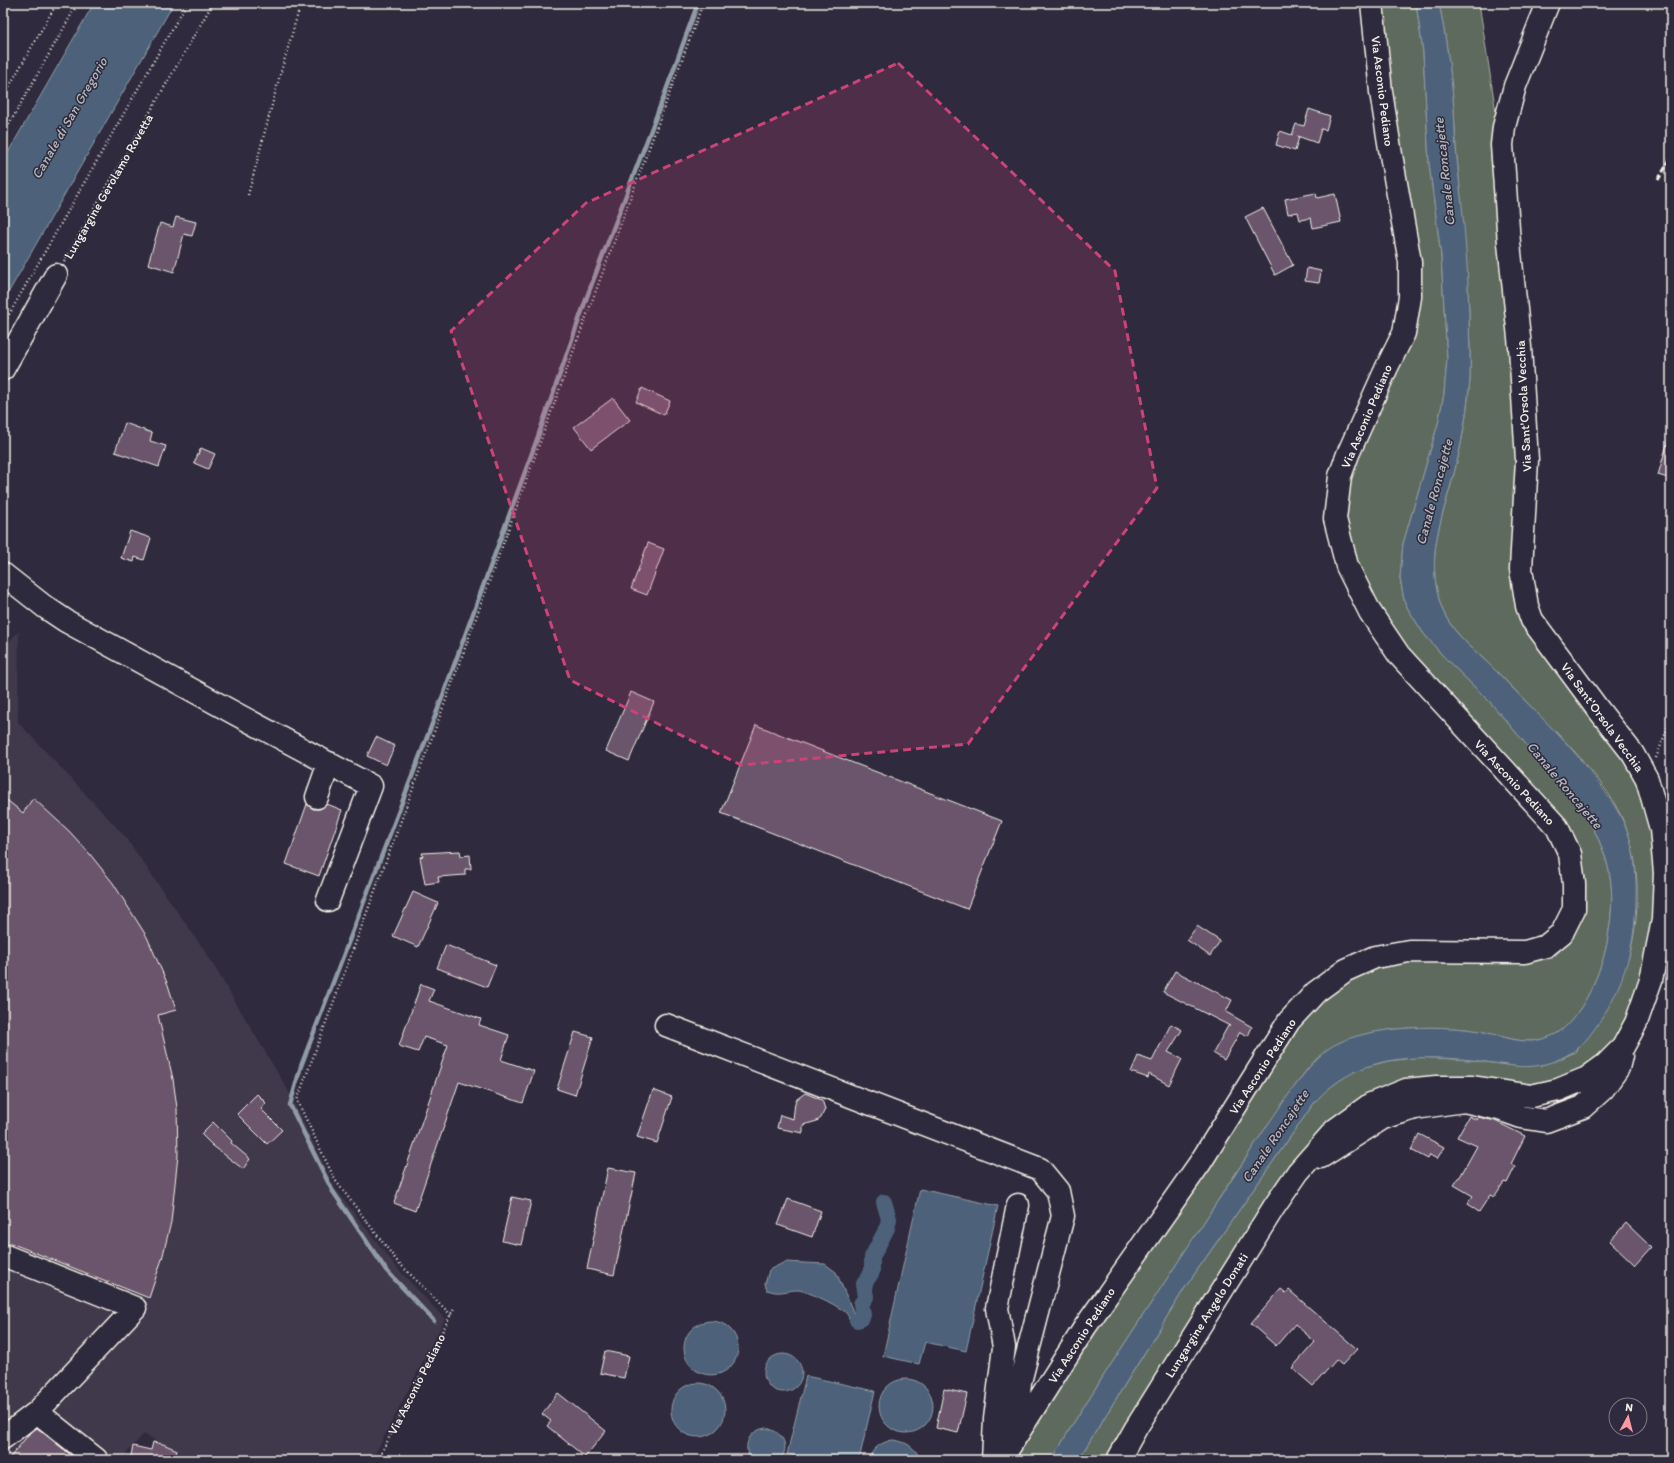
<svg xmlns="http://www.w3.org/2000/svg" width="1674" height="1463" viewBox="0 0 1674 1463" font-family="Itim,sans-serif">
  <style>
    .built { fill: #41374b }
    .green { fill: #5f6a5e; stroke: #aaaea3 }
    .water { fill: #4e627a; stroke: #909ba6 }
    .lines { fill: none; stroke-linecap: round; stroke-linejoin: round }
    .stream { stroke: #909ba6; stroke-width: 4.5 }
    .canal { stroke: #4e627a; stroke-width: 16 }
    .building { fill: #6a556c; stroke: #f4f1e8 }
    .minor-casing { stroke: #f4f1e8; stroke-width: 25 }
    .path { stroke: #f4f1e8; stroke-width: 2.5; stroke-dasharray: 1 3; stroke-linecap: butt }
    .minor { stroke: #2f2a3d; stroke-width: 22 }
    .rail { stroke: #f4f1e8; stroke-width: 3; stroke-dasharray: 6 3; stroke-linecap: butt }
    .marked { fill: #cc4377; fill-opacity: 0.2; stroke: #cc4377; stroke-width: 3; stroke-dasharray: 8 5; stroke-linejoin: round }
    .labels { text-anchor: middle; stroke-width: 3; stroke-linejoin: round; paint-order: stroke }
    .street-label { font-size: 13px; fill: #f4f1e8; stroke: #2f2a3d }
    .water-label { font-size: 14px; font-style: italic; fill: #b2b8bc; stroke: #2f2a3d }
  </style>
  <rect width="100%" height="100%" fill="#2f2a3d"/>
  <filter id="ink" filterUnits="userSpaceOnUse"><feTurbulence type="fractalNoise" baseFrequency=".025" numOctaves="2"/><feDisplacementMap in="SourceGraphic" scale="8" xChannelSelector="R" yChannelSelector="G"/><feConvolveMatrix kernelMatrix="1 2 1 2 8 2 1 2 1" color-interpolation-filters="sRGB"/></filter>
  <g filter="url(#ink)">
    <path class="built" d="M19 631 18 722 124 835 205 951 288 1090 335 1188 399 1270 445 1319 372 1460H190L144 1434 120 1460H3V648Z"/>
    <path class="green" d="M1377 3H1416L1423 52 1429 163 1441 255 1447 359 1444 394 1438 424 1403 544 1400 578 1404 600 1408 609 1424 634 1444 657 1490 702 1584 812C1612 859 1617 889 1607 943 1602 970 1583 1015 1559 1032 1551 1037 1542 1040 1532 1041 1514 1042 1496 1034 1479 1031 1439 1024 1355 1025 1323 1053 1310 1064 1301 1077 1292 1091 1269 1122 1248 1155 1226 1188 1197 1233 1168 1278 1138 1323 1109 1368 1078 1413 1052 1460H1017L1014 1448 1291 1023 1348 977 1411 956 1528 962 1553 958 1573 935 1575 851 1401 655 1349 565 1343 478 1406 336Z
      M1439 3H1479L1501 145 1522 460 1514 544 1521 623 1642 780 1656 830 1659 921 1623 1048 1586 1082 1329 1127 1109 1451 1106 1460H1078L1186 1286 1314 1103 1325 1091 1350 1073 1368 1066 1389 1061 1419 1057 1470 1060 1515 1066 1541 1065 1558 1060 1575 1052 1629 957C1640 916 1641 865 1625 825 1609 784 1566 742 1535 711 1521 697 1507 681 1492 667 1473 648 1448 630 1440 603 1426 556 1441 521 1453 477 1462 445 1467 412 1470 380 1471 357 1469 335 1469 312 1467 260 1462 210 1457 157 1455 142 1455 126 1454 111 1451 74 1446 39 1439 3Z"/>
    <path class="water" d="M94 3H174L3 302V161Z
      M1416 3H1439C1446 38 1451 73 1454 109 1455 125 1455 142 1457 159 1460 189 1464 220 1466 251 1468 272 1468 294 1469 315 1469 336 1471 358 1470 379 1467 412 1462 445 1453 477 1441 521 1426 556 1440 603 1449 633 1478 652 1498 673 1531 708 1567 740 1595 778 1609 797 1623 816 1630 839 1637 864 1637 892 1635 917 1633 959 1616 1002 1590 1035 1574 1057 1542 1070 1514 1066 1500 1064 1486 1062 1472 1060 1412 1055 1358 1054 1314 1103L1186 1286 1078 1460H1052C1078 1413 1109 1368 1138 1323 1166 1281 1193 1238 1221 1196 1244 1162 1265 1127 1289 1094 1300 1080 1309 1065 1323 1053 1353 1025 1440 1024 1479 1031 1496 1034 1514 1042 1532 1041 1541 1040 1551 1037 1559 1032 1583 1015 1602 970 1607 943 1617 889 1612 859 1584 812L1490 702 1444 657 1424 634 1408 609 1404 600 1400 578 1403 544 1438 424 1444 394 1447 359 1441 255 1429 163 1423 52Z
      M920 1189 998 1206 966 1351 925 1342 919 1364 883 1356Z
      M785 1262 825 1264 836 1272 858 1323 854 1326C849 1323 850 1317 846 1313 839 1306 808 1291 798 1290 785 1290 781 1295 767 1290L765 1284 769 1270Z
      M684 1348a27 27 0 1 1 54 0a27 27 0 1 1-54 0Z
      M764 1373a19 19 0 1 1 38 0a19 19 0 1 1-38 0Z
      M806 1376 875 1391 859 1460H815L787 1454Z
      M879 1406a27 27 0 1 1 54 0a27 27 0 1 1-54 0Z
      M671 1410a27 27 0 1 1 54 0a27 27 0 1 1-54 0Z
      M766 1428C782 1431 791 1446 780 1460H751C741 1445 750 1430 766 1428Z
      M892 1440C906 1441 915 1447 921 1460H868C873 1448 880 1443 892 1440Z"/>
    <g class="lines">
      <path class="stream" d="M434 1321 386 1270 332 1190 290 1105 301 1066 442 698 536 442 588 294 664 96 698 3"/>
      <path class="canal" d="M857 1320 861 1319 863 1315 861 1304 866 1297 864 1284 872 1272V1257L887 1228 889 1219 884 1202"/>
    </g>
    <path class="building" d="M1309 109 1330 116 1326 130 1321 129 1317 143 1297 136 1299 137 1295 151 1276 145 1280 131 1292 135 1296 124 1304 126Z
      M1316 193 1317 198 1335 194 1341 222 1313 228 1311 218 1300 220 1298 212 1288 214 1285 199Z
      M1263 208 1293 265 1275 275 1245 217Z
      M176 217 196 222 192 236 184 234 174 272 148 264 160 223 173 227Z
      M1307 268 1321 271 1319 283 1305 281Z
      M642 388 670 401 664 415 636 402Z
      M613 398 630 420 591 449 574 427Z
      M125 423 152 433 150 441 166 446 159 467 115 452Z
      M1668 441H1671V479L1658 475Z
      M201 448 215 454 208 469 194 463Z
      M130 531 151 538 144 560 135 557 134 562 121 558Z
      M648 543 664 549 647 595 631 589Z
      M631 692 654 702 629 761 606 751Z
      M756 725 1002 821 967 909 721 813Z
      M376 737 395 746 386 765 367 756Z
      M3 797 23 813 33 798 69 831 89 853 113 883 147 937 168 985 176 1010 158 1015 173 1079 177 1108 178 1155 171 1222 162 1259 149 1298 3 1240Z
      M307 804 313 809H320L327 804 342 810 319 876 286 864Z
      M460 851 461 856 470 855 471 869H465V875L438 877 439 882 425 884 420 857 423 856 422 853Z
      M413 892 438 903 418 947 393 936Z
      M1197 926 1220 941 1210 956 1187 940Z
      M446 945 496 965 487 987 437 968Z
      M1175 971 1232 1000 1226 1012 1252 1027 1248 1036 1240 1032 1224 1060 1213 1053 1228 1026H1230L1163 992Z
      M421 984 434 989 429 1001 481 1019 479 1025 509 1035 501 1060 534 1071 523 1103 459 1082 415 1211 394 1203 448 1045 424 1037 418 1052 399 1046Z
      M1171 1024 1182 1030 1168 1052 1182 1059 1169 1085 1149 1074 1148 1078 1131 1072 1138 1056 1152 1061Z
      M575 1032 593 1037 575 1095 557 1089Z
      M653 1090 672 1097 657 1143 637 1137Z
      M805 1093 822 1100 825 1109 821 1118 817 1121 803 1125V1133L777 1128 780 1115 793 1119 795 1103 797 1099Z
      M257 1094 266 1103 261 1109 282 1130 267 1144 237 1114Z
      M1469 1116 1477 1120 1478 1117 1495 1121 1525 1136 1511 1164 1515 1167 1507 1183 1504 1182 1494 1197 1490 1195 1479 1212 1467 1204 1473 1196 1454 1185 1461 1175 1477 1146 1457 1137Z
      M213 1122 232 1141 231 1143 250 1159 243 1169 212 1145 201 1134Z
      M1419 1134 1444 1147 1437 1159 1430 1155 1428 1159 1411 1150Z
      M608 1168 636 1173 614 1275 587 1269Z
      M512 1197 531 1201 521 1245 502 1241Z
      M788 1199 821 1211 812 1237 778 1225Z
      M1626 1223 1651 1247 1635 1265 1610 1241Z
      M1281 1289 1286 1293 1289 1290 1357 1349 1342 1365 1336 1360 1313 1386 1292 1368 1315 1342 1295 1324 1276 1346 1251 1324Z
      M605 1351 629 1356 624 1378 600 1373Z
      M944 1389 967 1394 958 1433 936 1428Z
      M558 1393 606 1431 585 1457 547 1426 551 1421 542 1414Z
      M37 1428 77 1460H8L29 1434Z
      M153 1442 163 1444 177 1450 175 1460H130L133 1446 151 1450Z"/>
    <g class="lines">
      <g class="minor-casing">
        <path id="minor" d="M3 369 56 275
          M3 574 45 607 66 621 236 714 371 786 328 900
          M317 797 329 763
          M666 1025 1040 1169 1058 1191 1063 1216 1020 1382 1016 1432
          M1321 1157 1383 1118 1415 1108 1464 1101 1499 1109 1521 1117 1546 1121 1583 1107 1603 1089 1618 1068 1621 1056
          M3 1255 135 1308 37 1412 3 1438
          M37 1412 96 1459
          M993 1460 995 1419 1004 1347 997 1308 1018 1205
          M1001 1460 1085 1327 1200 1163 1289 1021 1316 992 1346 970 1375 957 1409 951 1525 952 1546 946 1562 933 1574 909V884L1570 854 1557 827 1399 655 1370 612 1347 566 1335 519 1340 476 1348 454 1387 367 1404 333 1410 297V262L1391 155 1381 92 1372 3
          M1118 1460 1136 1428 1274 1207 1298 1172 1335 1130 1371 1104 1406 1090 1436 1087H1472L1531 1096 1558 1090 1587 1078 1605 1065 1623 1047 1636 1023 1651 980 1663 920 1665 873 1661 829 1647 779 1633 754 1598 709 1532 620 1527 606 1521 569 1527 460 1520 347 1509 243 1502 145 1504 127 1515 86 1548 3"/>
      </g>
      <path class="path" d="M3 97 57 3
        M3 135 78 3
        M248 195 280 75 301 3
        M64 261 213 3
        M3 325 187 3
        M1656 758 1671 719
        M451 1315 397 1261 335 1180 297 1100 446 700 576 344 703 3
        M378 1460 454 1308"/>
      <use href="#minor" class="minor"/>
      <path class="rail" d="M1658 180 1671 158"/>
    </g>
  </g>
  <path class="marked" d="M898 63 1115 271 1157 488 968 744 741 765 570 680 451 331 586 203Z"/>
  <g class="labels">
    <g class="street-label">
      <text transform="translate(1383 91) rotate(83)" y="5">Via Asconio Pediano</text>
      <text transform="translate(108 186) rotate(-60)" y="5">Lungargine Gerolamo Rovetta</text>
      <text transform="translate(1523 406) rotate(-93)" y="5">Via Sant'Orsola Vecchia</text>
      <text transform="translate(1366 416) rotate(-67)" y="5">Via Asconio Pediano</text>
      <text transform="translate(1603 717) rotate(54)" y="5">Via Sant'Orsola Vecchia</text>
      <text transform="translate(1515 782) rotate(47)" y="5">Via Asconio Pediano</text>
      <text transform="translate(1262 1066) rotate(-57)" y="5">Via Asconio Pediano</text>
      <text transform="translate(1206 1315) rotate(-58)" y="5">Lungargine Angelo Donati</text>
      <text transform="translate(1081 1335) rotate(-57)" y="5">Via Asconio Pediano</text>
      <text transform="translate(416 1384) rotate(-63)" y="5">Via Asconio Pediano</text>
    </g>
    <g class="water-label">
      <text transform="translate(69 118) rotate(-60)" y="5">Canale di San Gregorio</text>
      <text transform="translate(1444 172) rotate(-96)" y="5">Canale Roncajette</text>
      <text transform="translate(1434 492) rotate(-75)" y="5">Canale Roncajette</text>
      <text transform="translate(1565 785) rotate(50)" y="5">Canale Roncajette</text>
      <text transform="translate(1275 1136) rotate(-56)" y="5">Canale Roncajette</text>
    </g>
  </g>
  <rect width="1674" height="1463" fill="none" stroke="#2f2a3d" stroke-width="16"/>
  <rect x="8" y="8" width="1658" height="1447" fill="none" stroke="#f4f1e8" stroke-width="1.5" filter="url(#ink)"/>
  <g transform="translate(1628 1417) rotate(7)"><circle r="19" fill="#2f2a3d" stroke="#7e7a81"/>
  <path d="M0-3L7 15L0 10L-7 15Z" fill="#ff9aa2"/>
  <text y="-6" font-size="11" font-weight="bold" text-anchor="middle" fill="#f4f1e8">N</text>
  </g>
</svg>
